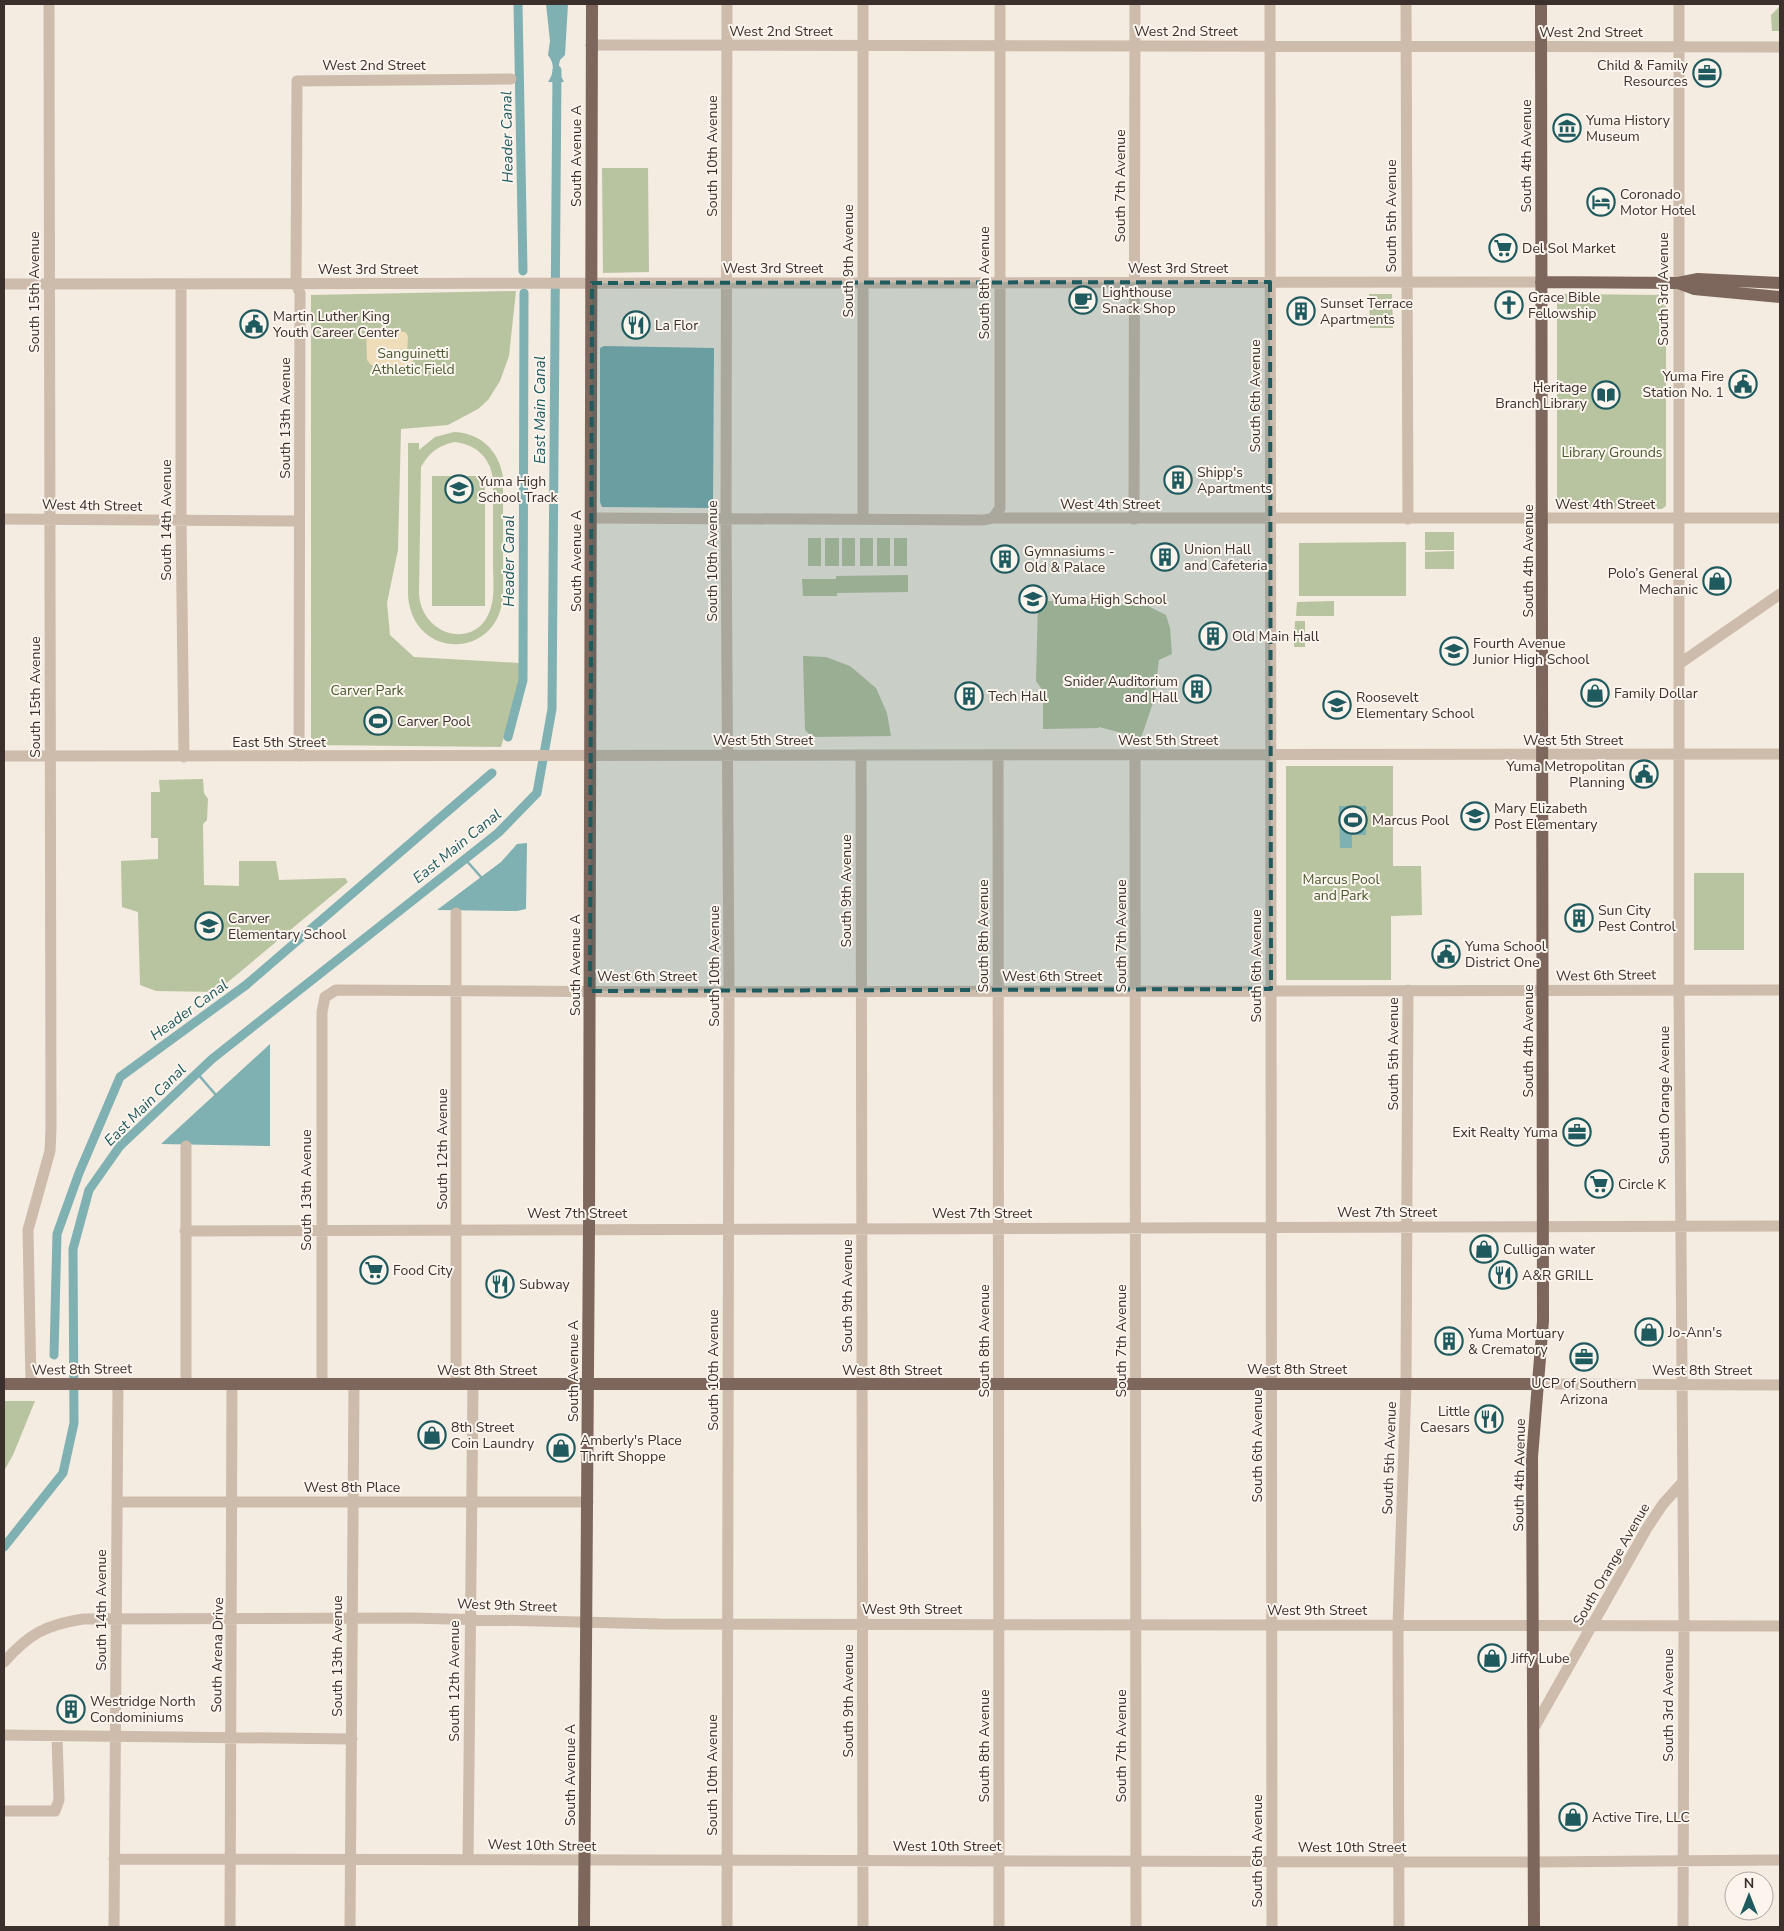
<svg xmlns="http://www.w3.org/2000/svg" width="1784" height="1931" viewBox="0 0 1784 1931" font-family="'Nunito Sans',sans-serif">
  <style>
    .green { fill: #b8c4a0; fill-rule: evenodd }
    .sand { fill: #efdcb8 }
    .water { fill: #7fb0b2 }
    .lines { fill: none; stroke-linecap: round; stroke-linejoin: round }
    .stream { stroke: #7fb0b2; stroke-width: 2.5 }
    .canal { stroke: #7fb0b2; stroke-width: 9 }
    .minor { stroke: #cdbbac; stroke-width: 11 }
    .major { stroke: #7d675c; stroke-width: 12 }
    .marked { fill: #1f5a5e; fill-opacity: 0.2; stroke: #1f5a5e; stroke-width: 4; stroke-dasharray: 10 6; stroke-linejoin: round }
    .labels { text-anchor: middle; stroke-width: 4; stroke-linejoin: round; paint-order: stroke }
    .street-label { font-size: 14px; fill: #3b302b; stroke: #fbf5ee }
    .poi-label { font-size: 14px; fill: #3b302b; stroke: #fbf5ee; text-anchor: start }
    .park-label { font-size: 14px; fill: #4a5a2e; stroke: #fbf5ee }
    .water-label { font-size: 15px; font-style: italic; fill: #1f5a5e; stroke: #fbf5ee }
  </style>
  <rect width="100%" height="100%" fill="#f4ebe1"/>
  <path class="green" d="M1780 6V31H1772L1771 15Z
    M602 168H648L649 272 603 273Z
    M516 291 509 356 500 381 488 400 478 409 448 425 401 429 398 550 387 603 390 635 414 657 519 663 520 681 501 747 313 745 311 741V295Z
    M1369 294H1392L1393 328H1370Z
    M1561 294 1666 295V506L1662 509H1560L1557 507V298Z
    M454 432C480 433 499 450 503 477V596C498 661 412 660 408 595V443H419V450L435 437ZM454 442C475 444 491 457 493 480 493 508 493 536 493 565 493 578 495 594 491 607 479 651 422 638 419 594L421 467C429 453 437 446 454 442Z
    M432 476H485V606H432Z
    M1425 532H1454V550H1425Z
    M808 538H821V566H808Z
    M825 538H839V566H825Z
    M842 538H855V566H842Z
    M860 538H873V566H860Z
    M877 538H890V566H877Z
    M894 538H907V566H894Z
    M1406 542V596H1299V543Z
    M1454 551V569H1425V552Z
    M908 575V592L837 593V596H803L802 579H836V576Z
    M1038 601H1109L1111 604 1148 606 1166 615 1170 628 1172 654 1159 660 1154 700 1141 738 1099 727V728L1043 729V691L1036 681Z
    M1334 601V616H1296L1297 602Z
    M1295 621H1305V647H1294Z
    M803 656 826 657 850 666 876 688 887 713 891 736 812 737 805 730Z
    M1286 766H1393V866H1421L1422 915 1391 916V980H1286Z
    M203 779 204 793 208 799 207 820 203 824 204 885 239 886V861H276L279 880 345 878 348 882 216 992 156 991 140 985 138 912 122 907 121 861 158 859V838H151V792H160L159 780Z
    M1694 873H1744V950H1694Z
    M4 1401H35L13 1455 4 1471Z"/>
  <path class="sand" d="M366 331 405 332 408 336 407 358H413V373C394 373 379 376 367 360Z"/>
  <path class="water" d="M546 4H568L565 55 560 60 558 70 564 82H548C554 73 555 64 548 55L550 41Z
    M604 346 714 348 713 508 602 507 600 502V348Z
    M365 716H391V726L365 727Z
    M1339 806H1366V835H1352V848H1340Z
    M527 843 526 909 517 911 437 910 501 862 517 844Z
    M270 1044V1146L161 1144Z"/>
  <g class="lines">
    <path class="stream" d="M465 859 481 877
      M197 1073 215 1094"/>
    <path class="canal" d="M518 4 523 271
      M508 737 523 680 524 293
      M54 1355 57 1234 79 1173 120 1077 246 985 492 773
      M4 1547 63 1473 74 1423 73 1249 89 1190 120 1146 212 1059 498 833 537 793 552 709 557 70"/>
    <path class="minor" d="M863 4V519
      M1270 4 1272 1927
      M1406 4 1408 519
      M1679 4V990L1684 1625 1683 1927
      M591 45 1780 47
      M4 284 1541 282
      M181 284V521L184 757
      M591 518 984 520 993 518H1780
      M993 518 1000 508V4
      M4 519 299 521
      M1134 519 1135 4
      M1679 664 1780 594
      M998 755 999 1927
      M4 756 1780 754
      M299 756 300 293 296 284 297 81 511 79
      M861 756 863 1927
      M1135 756 1136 1927
      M185 1231 1780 1226
      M186 1383V1146
      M31 1384 28 1230 50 1151 51 1129 49 6
      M322 1384V1012L325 997 336 990 659 992 1780 990
      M456 1384V913
      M1539 1384 1780 1385
      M117 1502H588
      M4 1662C29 1634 45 1625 83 1619L410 1618 660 1624 1780 1626
      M1535 1726 1647 1528 1663 1504 1682 1483
      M4 1735 352 1739
      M4 1811H55L59 1800 57 1736
      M114 1859 1534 1862 1780 1860
      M468 1859 473 1385
      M114 1927 118 1383
      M230 1927 232 1384
      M350 1927 354 1384
      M727 1927 729 992 726 519 727 4
      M1399 1927 1398 1625 1406 1384 1408 990"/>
    <path class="major" d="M1541 282 1678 283 1698 279 1780 283
      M1678 283 1694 289 1780 297
      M4 1384H1539
      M584 1927 589 1228 592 4
      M1534 1927 1532 1457 1543 1321 1541 4"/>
  </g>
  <path class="marked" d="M1270 282 1271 989 590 991 592 283Z"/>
  <defs>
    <g id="office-ring" transform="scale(1.4375)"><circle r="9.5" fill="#fbf5ee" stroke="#1f5a5e" stroke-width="1.5"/><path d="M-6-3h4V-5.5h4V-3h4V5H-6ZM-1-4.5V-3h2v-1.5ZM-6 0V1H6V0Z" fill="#1f5a5e"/></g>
    <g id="museum-ring" transform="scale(1.4375)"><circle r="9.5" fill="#fbf5ee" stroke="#1f5a5e" stroke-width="1.5"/><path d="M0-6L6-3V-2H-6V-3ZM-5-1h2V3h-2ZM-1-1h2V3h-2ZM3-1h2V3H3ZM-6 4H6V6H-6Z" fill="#1f5a5e"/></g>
    <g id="hotel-ring" transform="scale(1.4375)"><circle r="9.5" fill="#fbf5ee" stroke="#1f5a5e" stroke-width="1.5"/><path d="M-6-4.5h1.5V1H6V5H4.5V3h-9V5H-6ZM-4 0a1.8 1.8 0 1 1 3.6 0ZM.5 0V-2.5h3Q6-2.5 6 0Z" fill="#1f5a5e"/></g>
    <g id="supermarket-ring" transform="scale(1.4375)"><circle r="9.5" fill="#fbf5ee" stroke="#1f5a5e" stroke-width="1.5"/><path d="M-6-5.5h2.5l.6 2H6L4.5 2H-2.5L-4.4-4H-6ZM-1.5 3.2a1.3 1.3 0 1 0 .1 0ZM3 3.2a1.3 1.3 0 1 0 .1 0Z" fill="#1f5a5e"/></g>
    <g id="cafe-ring" transform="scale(1.4375)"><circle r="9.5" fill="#fbf5ee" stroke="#1f5a5e" stroke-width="1.5"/><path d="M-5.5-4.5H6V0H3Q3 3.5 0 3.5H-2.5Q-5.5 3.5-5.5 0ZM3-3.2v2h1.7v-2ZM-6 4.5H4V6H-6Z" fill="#1f5a5e"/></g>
    <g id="church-ring" transform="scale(1.4375)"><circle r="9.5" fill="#fbf5ee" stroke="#1f5a5e" stroke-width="1.5"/><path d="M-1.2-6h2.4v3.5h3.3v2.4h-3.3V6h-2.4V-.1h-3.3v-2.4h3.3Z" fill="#1f5a5e"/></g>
    <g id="building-ring" transform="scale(1.4375)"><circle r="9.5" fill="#fbf5ee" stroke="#1f5a5e" stroke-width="1.5"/><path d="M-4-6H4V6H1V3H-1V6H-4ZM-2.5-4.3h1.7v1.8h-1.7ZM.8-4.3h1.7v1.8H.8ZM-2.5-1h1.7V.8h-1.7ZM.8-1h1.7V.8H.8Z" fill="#1f5a5e"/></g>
    <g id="civic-ring" transform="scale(1.4375)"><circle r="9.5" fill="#fbf5ee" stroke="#1f5a5e" stroke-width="1.5"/><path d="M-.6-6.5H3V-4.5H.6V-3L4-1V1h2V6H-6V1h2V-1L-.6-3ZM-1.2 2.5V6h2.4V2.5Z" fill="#1f5a5e"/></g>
    <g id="restaurant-ring" transform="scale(1.4375)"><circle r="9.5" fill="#fbf5ee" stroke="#1f5a5e" stroke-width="1.5"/><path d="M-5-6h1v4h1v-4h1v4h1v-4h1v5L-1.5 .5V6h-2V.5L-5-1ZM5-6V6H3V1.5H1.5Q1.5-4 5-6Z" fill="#1f5a5e"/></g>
    <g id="library-ring" transform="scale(1.4375)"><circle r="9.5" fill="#fbf5ee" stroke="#1f5a5e" stroke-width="1.5"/><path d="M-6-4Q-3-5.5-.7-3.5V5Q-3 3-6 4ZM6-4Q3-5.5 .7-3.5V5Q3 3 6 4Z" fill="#1f5a5e"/></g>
    <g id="school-ring" transform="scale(1.4375)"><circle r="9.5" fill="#fbf5ee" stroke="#1f5a5e" stroke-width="1.5"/><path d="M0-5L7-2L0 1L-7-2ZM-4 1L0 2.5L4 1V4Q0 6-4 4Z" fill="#1f5a5e"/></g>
    <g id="shop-ring" transform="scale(1.4375)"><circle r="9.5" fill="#fbf5ee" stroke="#1f5a5e" stroke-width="1.5"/><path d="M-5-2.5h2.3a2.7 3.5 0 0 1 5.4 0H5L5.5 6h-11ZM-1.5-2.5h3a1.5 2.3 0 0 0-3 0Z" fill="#1f5a5e"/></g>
    <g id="stadium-ring" transform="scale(1.4375)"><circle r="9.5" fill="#fbf5ee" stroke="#1f5a5e" stroke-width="1.5"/><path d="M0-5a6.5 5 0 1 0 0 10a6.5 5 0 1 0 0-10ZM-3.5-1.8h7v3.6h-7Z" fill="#1f5a5e"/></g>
  </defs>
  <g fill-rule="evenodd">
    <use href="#office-ring" x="1707" y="73"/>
    <use href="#museum-ring" x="1567" y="128"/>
    <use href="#hotel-ring" x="1601" y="202"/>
    <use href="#supermarket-ring" x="1503" y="248"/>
    <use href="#cafe-ring" x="1083" y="300"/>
    <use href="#church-ring" x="1509" y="305"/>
    <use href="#building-ring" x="1301" y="311"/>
    <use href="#civic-ring" x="254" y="324"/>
    <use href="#restaurant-ring" x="636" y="325"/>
    <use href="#civic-ring" x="1743" y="384"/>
    <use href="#library-ring" x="1606" y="395"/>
    <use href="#building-ring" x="1178" y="480"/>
    <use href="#school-ring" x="459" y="489"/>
    <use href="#building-ring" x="1165" y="557"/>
    <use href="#building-ring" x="1005" y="559"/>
    <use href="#shop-ring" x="1717" y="581"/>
    <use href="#school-ring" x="1033" y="599"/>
    <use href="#building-ring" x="1213" y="636"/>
    <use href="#school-ring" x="1454" y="651"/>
    <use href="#building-ring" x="1197" y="689"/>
    <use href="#shop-ring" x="1595" y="693"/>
    <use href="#building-ring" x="969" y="696"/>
    <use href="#school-ring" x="1337" y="705"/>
    <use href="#stadium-ring" x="378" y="721"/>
    <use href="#civic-ring" x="1644" y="774"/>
    <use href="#school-ring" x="1475" y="816"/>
    <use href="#stadium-ring" x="1353" y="820"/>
    <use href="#building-ring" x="1579" y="918"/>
    <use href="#school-ring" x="209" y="926"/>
    <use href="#civic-ring" x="1446" y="954"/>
    <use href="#office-ring" x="1577" y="1132"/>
    <use href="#supermarket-ring" x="1599" y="1184"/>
    <use href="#shop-ring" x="1484" y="1249"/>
    <use href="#supermarket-ring" x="374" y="1270"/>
    <use href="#restaurant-ring" x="1503" y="1275"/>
    <use href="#restaurant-ring" x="500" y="1284"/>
    <use href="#shop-ring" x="1649" y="1332"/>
    <use href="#building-ring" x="1449" y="1341"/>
    <use href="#office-ring" x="1584" y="1357"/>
    <use href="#restaurant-ring" x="1489" y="1419"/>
    <use href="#shop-ring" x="432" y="1435"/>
    <use href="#shop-ring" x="561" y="1448"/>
    <use href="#shop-ring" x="1492" y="1658"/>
    <use href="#building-ring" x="71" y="1709"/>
    <use href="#shop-ring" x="1573" y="1817"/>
  </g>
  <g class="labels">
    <g class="street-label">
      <text x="781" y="36">West 2nd Street</text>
      <text x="1186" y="36">West 2nd Street</text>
      <text x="1591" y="37">West 2nd Street</text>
      <text x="374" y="70">West 2nd Street</text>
      <text transform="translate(576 156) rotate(-90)" y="5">South Avenue A</text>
      <text transform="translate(712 156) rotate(-90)" y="5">South 10th Avenue</text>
      <text transform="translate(1526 156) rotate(-90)" y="5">South 4th Avenue</text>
      <text transform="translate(1120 186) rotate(-90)" y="5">South 7th Avenue</text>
      <text transform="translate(1391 216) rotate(-90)" y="5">South 5th Avenue</text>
      <text transform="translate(848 261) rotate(-90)" y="5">South 9th Avenue</text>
      <text x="773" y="273">West 3rd Street</text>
      <text x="1178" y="273">West 3rd Street</text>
      <text x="368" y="274">West 3rd Street</text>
      <text transform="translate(984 283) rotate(-90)" y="5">South 8th Avenue</text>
      <text transform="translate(1663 289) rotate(-90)" y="5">South 3rd Avenue</text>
      <text transform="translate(34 292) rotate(-90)" y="5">South 15th Avenue</text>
      <text transform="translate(1255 396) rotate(-90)" y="5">South 6th Avenue</text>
      <text transform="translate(285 418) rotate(-90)" y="5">South 13th Avenue</text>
      <text x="1110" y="509">West 4th Street</text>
      <text x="1605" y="509">West 4th Street</text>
      <text transform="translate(92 505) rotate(1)" y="5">West 4th Street</text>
      <text transform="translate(166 520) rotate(-90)" y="5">South 14th Avenue</text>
      <text transform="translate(576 561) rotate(-90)" y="5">South Avenue A</text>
      <text transform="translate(712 561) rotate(-90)" y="5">South 10th Avenue</text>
      <text transform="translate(1528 561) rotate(-90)" y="5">South 4th Avenue</text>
      <text transform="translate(35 697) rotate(-90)" y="5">South 15th Avenue</text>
      <text x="763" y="745">West 5th Street</text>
      <text x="1168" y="745">West 5th Street</text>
      <text x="1573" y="745">West 5th Street</text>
      <text x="279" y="747">East 5th Street</text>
      <text transform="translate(846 891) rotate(-90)" y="5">South 9th Avenue</text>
      <text transform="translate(983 936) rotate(-90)" y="5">South 8th Avenue</text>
      <text transform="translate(1121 936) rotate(-90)" y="5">South 7th Avenue</text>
      <text transform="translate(575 965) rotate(-90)" y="5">South Avenue A</text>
      <text transform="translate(714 966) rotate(-90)" y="5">South 10th Avenue</text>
      <text transform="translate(1256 966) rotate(-90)" y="5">South 6th Avenue</text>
      <text transform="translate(1606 975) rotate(-1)" y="5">West 6th Street</text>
      <text x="647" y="981">West 6th Street</text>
      <text x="1052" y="981">West 6th Street</text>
      <text transform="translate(1528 1041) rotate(-90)" y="5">South 4th Avenue</text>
      <text transform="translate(1393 1054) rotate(-90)" y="5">South 5th Avenue</text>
      <text transform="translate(1664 1095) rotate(-90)" y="5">South Orange Avenue</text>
      <text transform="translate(442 1149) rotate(-90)" y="5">South 12th Avenue</text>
      <text transform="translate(306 1190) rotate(-90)" y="5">South 13th Avenue</text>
      <text x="1387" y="1217">West 7th Street</text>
      <text x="577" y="1218">West 7th Street</text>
      <text x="982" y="1218">West 7th Street</text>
      <text transform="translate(847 1296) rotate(-90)" y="5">South 9th Avenue</text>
      <text transform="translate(984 1341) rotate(-90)" y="5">South 8th Avenue</text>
      <text transform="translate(1121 1341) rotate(-90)" y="5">South 7th Avenue</text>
      <text transform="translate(82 1369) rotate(-1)" y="5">West 8th Street</text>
      <text x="1297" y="1374">West 8th Street</text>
      <text x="487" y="1375">West 8th Street</text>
      <text transform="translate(713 1370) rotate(-90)" y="5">South 10th Avenue</text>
      <text x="892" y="1375">West 8th Street</text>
      <text x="1702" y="1375">West 8th Street</text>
      <text transform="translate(573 1371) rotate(-90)" y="5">South Avenue A</text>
      <text transform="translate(1257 1446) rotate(-90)" y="5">South 6th Avenue</text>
      <text transform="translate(1389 1458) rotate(-88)" y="5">South 5th Avenue</text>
      <text transform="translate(1519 1475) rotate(-89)" y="5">South 4th Avenue</text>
      <text x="352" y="1492">West 8th Place</text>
      <text transform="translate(1611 1564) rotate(-60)" y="5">South Orange Avenue</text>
      <text transform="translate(507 1605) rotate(2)" y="5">West 9th Street</text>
      <text x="912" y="1614">West 9th Street</text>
      <text transform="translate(101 1610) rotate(-90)" y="5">South 14th Avenue</text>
      <text x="1317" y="1615">West 9th Street</text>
      <text transform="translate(217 1655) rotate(-89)" y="5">South Arena Drive</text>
      <text transform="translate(337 1656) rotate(-90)" y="5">South 13th Avenue</text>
      <text transform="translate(454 1681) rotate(-90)" y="5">South 12th Avenue</text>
      <text transform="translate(848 1701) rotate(-90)" y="5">South 9th Avenue</text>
      <text transform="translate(1668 1705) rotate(-90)" y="5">South 3rd Avenue</text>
      <text transform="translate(984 1746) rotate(-90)" y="5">South 8th Avenue</text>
      <text transform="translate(1121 1746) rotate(-90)" y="5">South 7th Avenue</text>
      <text transform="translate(570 1775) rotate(-90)" y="5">South Avenue A</text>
      <text transform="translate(712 1775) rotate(-90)" y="5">South 10th Avenue</text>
      <text transform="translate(542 1845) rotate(1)" y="5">West 10th Street</text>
      <text x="947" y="1851">West 10th Street</text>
      <text x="1352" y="1852">West 10th Street</text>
      <text transform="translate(1257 1851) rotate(-90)" y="5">South 6th Avenue</text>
    </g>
    <g class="poi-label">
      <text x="1688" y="70" text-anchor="end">Child &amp; Family<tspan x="1688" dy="16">Resources</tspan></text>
      <text x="1586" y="125">Yuma History<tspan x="1586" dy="16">Museum</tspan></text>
      <text x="1620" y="199">Coronado<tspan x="1620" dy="16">Motor Hotel</tspan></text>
      <text x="1522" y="253">Del Sol Market</text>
      <text x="1102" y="297">Lighthouse<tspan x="1102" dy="16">Snack Shop</tspan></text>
      <text x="1528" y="302">Grace Bible<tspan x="1528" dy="16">Fellowship</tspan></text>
      <text x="1320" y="308">Sunset Terrace<tspan x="1320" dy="16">Apartments</tspan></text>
      <text x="273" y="321">Martin Luther King<tspan x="273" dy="16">Youth Career Center</tspan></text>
      <text x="655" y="330">La Flor</text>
      <text x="1724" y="381" text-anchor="end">Yuma Fire<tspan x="1724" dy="16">Station No. 1</tspan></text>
      <text x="1587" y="392" text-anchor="end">Heritage<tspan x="1587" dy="16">Branch Library</tspan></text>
      <text x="1197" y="477">Shipp's<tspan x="1197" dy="16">Apartments</tspan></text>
      <text x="478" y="486">Yuma High<tspan x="478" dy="16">School Track</tspan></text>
      <text x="1184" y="554">Union Hall<tspan x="1184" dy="16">and Cafeteria</tspan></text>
      <text x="1024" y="556">Gymnasiums -<tspan x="1024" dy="16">Old &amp; Palace</tspan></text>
      <text x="1698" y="578" text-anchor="end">Polo’s General<tspan x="1698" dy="16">Mechanic</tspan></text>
      <text x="1052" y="604">Yuma High School</text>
      <text x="1232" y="641">Old Main Hall</text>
      <text x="1473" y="648">Fourth Avenue<tspan x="1473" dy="16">Junior High School</tspan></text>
      <text x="1178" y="686" text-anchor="end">Snider Auditorium<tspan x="1178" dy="16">and Hall</tspan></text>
      <text x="1614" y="698">Family Dollar</text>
      <text x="988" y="701">Tech Hall</text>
      <text x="1356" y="702">Roosevelt<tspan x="1356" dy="16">Elementary School</tspan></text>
      <text x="397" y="726">Carver Pool</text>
      <text x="1625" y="771" text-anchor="end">Yuma Metropolitan<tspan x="1625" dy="16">Planning</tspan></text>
      <text x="1494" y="813">Mary Elizabeth<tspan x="1494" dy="16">Post Elementary</tspan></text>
      <text x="1372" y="825">Marcus Pool</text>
      <text x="1598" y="915">Sun City<tspan x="1598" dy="16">Pest Control</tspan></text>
      <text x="228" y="923">Carver<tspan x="228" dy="16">Elementary School</tspan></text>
      <text x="1465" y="951">Yuma School<tspan x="1465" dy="16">District One</tspan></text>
      <text x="1558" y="1137" text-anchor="end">Exit Realty Yuma</text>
      <text x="1618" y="1189">Circle K</text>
      <text x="1503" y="1254">Culligan water</text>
      <text x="393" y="1275">Food City</text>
      <text x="1522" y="1280">A&amp;R GRILL</text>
      <text x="519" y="1289">Subway</text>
      <text x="1668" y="1337">Jo-Ann's</text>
      <text x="1468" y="1338">Yuma Mortuary<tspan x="1468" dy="16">&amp; Crematory</tspan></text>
      <text x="1584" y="1388" text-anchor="middle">UCP of Southern<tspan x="1584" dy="16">Arizona</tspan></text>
      <text x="1470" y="1416" text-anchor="end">Little<tspan x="1470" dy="16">Caesars</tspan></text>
      <text x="451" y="1432">8th Street<tspan x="451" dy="16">Coin Laundry</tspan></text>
      <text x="580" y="1445">Amberly's Place<tspan x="580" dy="16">Thrift Shoppe</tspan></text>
      <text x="1511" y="1663">Jiffy Lube</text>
      <text x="90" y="1706">Westridge North<tspan x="90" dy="16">Condominiums</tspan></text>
      <text x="1592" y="1822">Active Tire, LLC</text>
    </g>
    <g class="park-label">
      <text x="413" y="358">Sanguinetti<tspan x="413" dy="16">Athletic Field</tspan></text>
      <text x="1612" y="457">Library Grounds</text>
      <text x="367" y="695">Carver Park</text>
      <text x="1341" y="884">Marcus Pool<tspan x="1341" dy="16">and Park</tspan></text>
    </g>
    <g class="water-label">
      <text transform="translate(507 137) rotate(-91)" y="5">Header Canal</text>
      <text transform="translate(540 410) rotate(-90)" y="5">East Main Canal</text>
      <text transform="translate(509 561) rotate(-90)" y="5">Header Canal</text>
      <text transform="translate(457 846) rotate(-39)" y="5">East Main Canal</text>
      <text transform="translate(189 1010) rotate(-36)" y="5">Header Canal</text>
      <text transform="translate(145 1105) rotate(-45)" y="5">East Main Canal</text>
    </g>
  </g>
  <rect width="1784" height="1931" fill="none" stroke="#3b302b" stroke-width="10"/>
  <g transform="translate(1749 1896)"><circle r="24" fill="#fbf5ee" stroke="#aea6a0"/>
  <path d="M0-4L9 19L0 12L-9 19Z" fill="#1f5a5e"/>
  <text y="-8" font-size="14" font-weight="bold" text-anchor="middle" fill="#3b302b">N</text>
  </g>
</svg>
